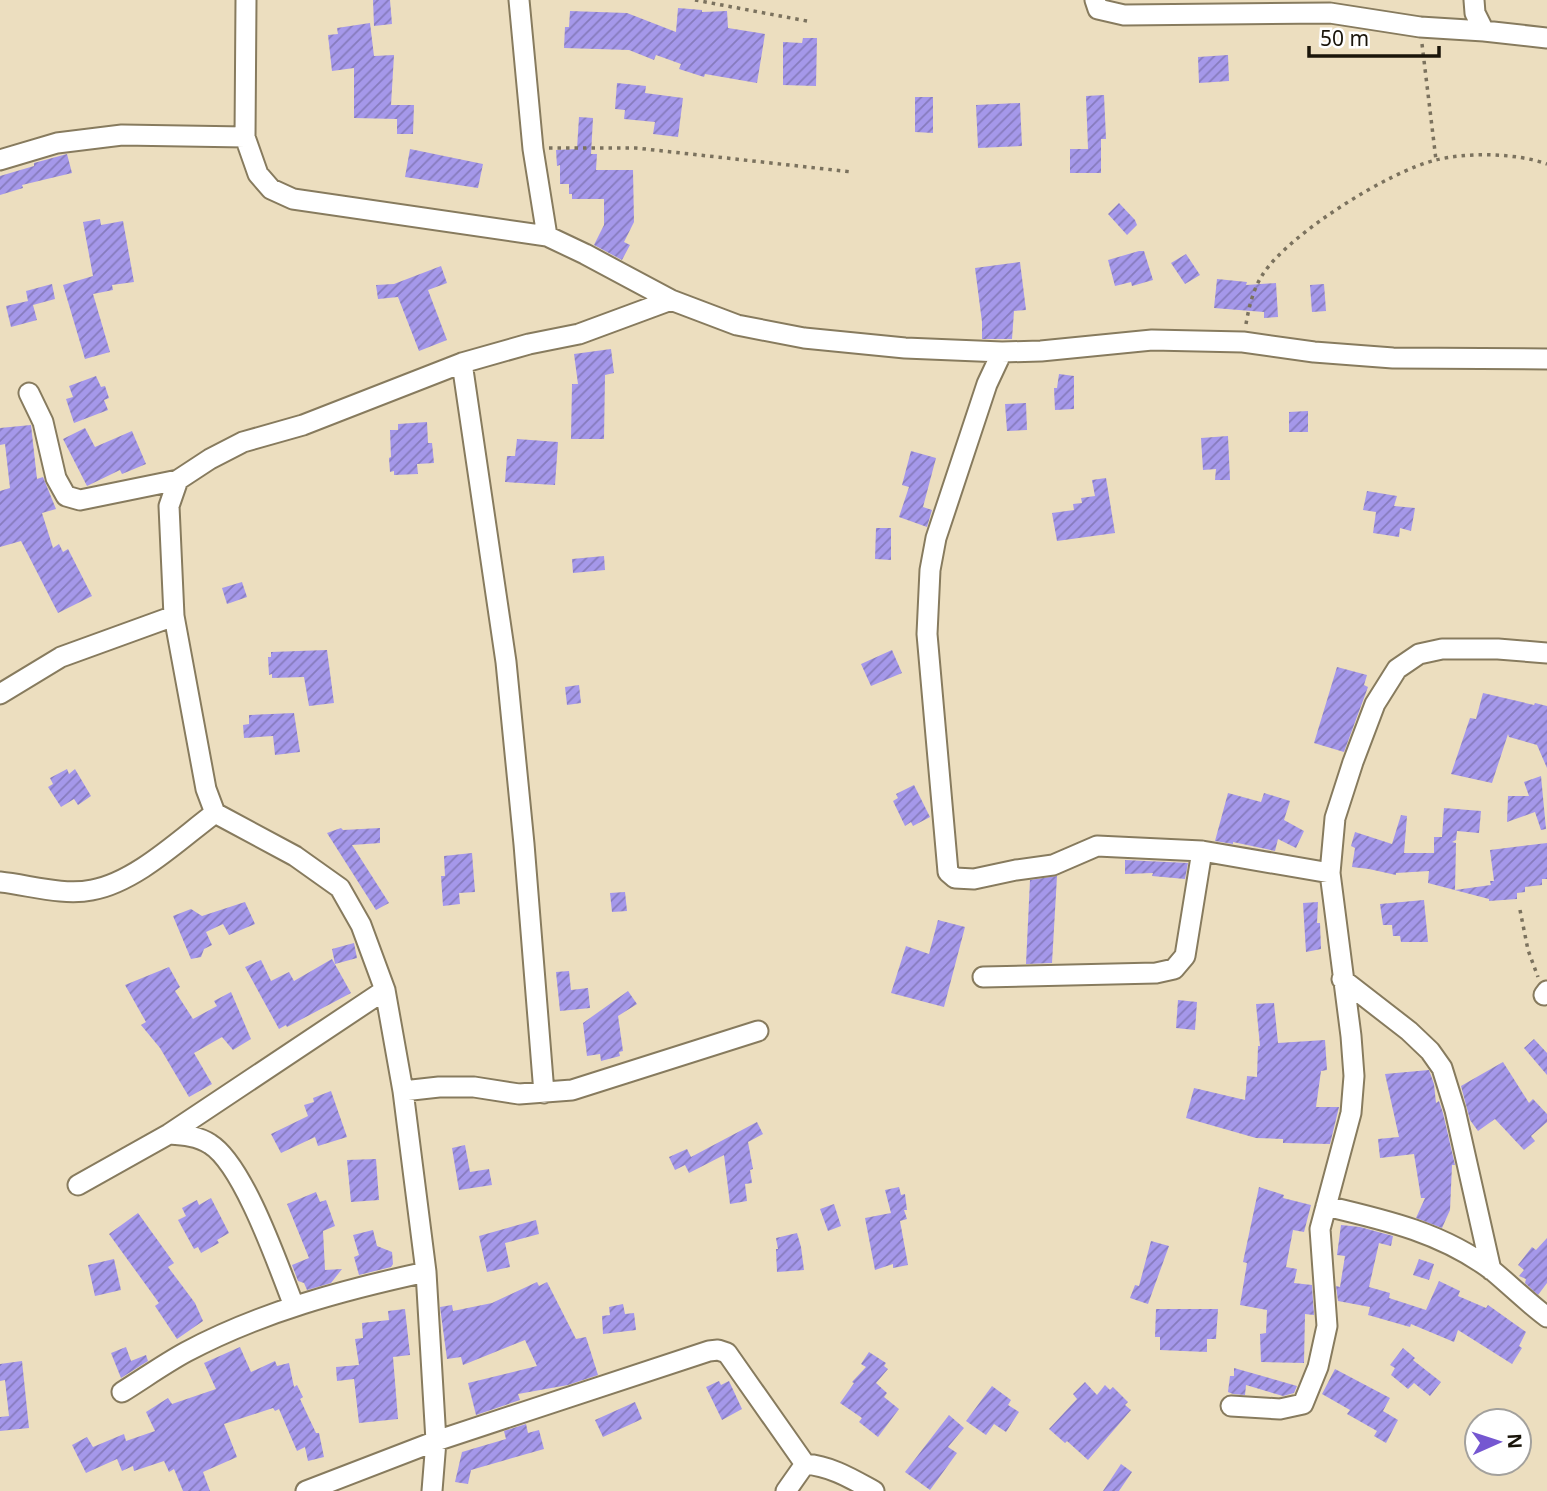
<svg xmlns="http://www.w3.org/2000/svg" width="1547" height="1491" viewBox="0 0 1547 1491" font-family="'Noto Sans',sans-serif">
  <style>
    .building { fill: url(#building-hatch) }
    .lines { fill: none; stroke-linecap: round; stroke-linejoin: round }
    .minor-casing { stroke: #877b5e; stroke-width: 23 }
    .path { stroke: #7b725e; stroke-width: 3.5; stroke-dasharray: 3.5 5; stroke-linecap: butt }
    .minor { stroke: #fff; stroke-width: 19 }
  </style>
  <defs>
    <pattern id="building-hatch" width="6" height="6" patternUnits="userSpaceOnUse" patternTransform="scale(1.75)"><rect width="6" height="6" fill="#a598ea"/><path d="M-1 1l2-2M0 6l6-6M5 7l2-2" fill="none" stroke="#867bbc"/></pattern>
  </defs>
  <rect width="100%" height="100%" fill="#ecdebf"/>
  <path class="building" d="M373 0H390L392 24 374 26Z
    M678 8 702 10V12L727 11 728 28 765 34 757 83 705 74 704 77 679 69 681 64 656 55 654 60 629 50 564 48 565 27H569L570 11 627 13 676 32Z
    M370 23 374 56 394 55 391 105H414L413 134H397V119L354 118V68L332 71 328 35 338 34 337 28Z
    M803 38H817L816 86 783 85V42L802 43Z
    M1228 55 1229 81 1199 83 1198 57Z
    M617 83 646 86 645 93 683 98 678 137 653 134 655 122 624 119 625 110 615 109Z
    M1104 95 1106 139H1101V173H1070V149H1088L1086 96Z
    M915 97H933V133L915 132Z
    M1020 103 1022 146 978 148 976 105Z
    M579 117 593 118 591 154H597L596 170H633L634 222 624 242 630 245 622 260 594 245 604 225V199H572V194H569V184H560V165L557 166 556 150 577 149Z
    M410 149 483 164 478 188 405 177Z
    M67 154 72 173 22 185 23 188 0 195V176L34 166V163Z
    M1119 203 1135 220 1137 225 1127 235 1108 214Z
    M100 219 101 225 123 221 134 282 112 285 113 290 93 294 110 352 85 359 63 285 93 276 83 222Z
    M1139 251H1144L1153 280 1132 286 1131 282 1115 286 1108 260Z
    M1186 254 1200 275 1185 284 1171 263Z
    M1020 262 1026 310 1014 311 1012 339H982V322L975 268Z
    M441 266 447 283 428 290 447 340 419 351 398 297 378 299 376 285 394 284Z
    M1217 279 1247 282 1246 285 1276 283 1278 317 1264 318V312L1214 308Z
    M52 284 55 299 33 305 37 320 11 327 6 306 28 301 26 291Z
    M1324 284 1326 311 1312 312 1310 285Z
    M611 349 614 373 605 375 604 439H571L572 384H578L574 354Z
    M1059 374 1074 376V409L1055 410 1054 388H1057Z
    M96 376 101 387 105 386 109 398 104 400 108 410 74 423 66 399 73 397 69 386Z
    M1026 403 1027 430 1007 431 1005 404Z
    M1308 411V432H1289V412Z
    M427 422 428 443H432L434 463 417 464 418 474 394 475V471L390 472 389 458 391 457 390 430H398V424Z
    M31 425 37 479 43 477 56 509 42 513 53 548 59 544 63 552 68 549 92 596 58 613 21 541 0 547V491L10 488 5 444 0 445V428Z
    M85 428 95 447 132 431 146 464 122 474 120 470 87 486 63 439Z
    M1228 436 1230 480H1215L1216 469 1203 470 1201 438Z
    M517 439 558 442 555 485 505 482 507 456H515Z
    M911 451 936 458 923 507 932 510 927 527 899 517 909 487 902 485Z
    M1106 478 1115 533 1057 541 1052 513 1074 510 1073 504 1082 503 1081 498 1095 496 1092 480Z
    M1367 491 1397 496 1394 506 1415 508 1411 531 1400 528 1399 537 1373 533 1376 512 1363 510Z
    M876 528H891V560L875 559Z
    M604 556 605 570 573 573 572 559Z
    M242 582 247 597 227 604 222 588Z
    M327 650 334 703 309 706 304 677 272 678V674L269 675 268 657H271V652Z
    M892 650 902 673 871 686 861 664Z
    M1337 667 1367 675 1364 685 1368 687 1344 752 1314 743Z
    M579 685 581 703 567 705 565 687Z
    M1483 693 1534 705 1535 703 1547 706V768L1537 745 1509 737 1508 734 1492 783 1451 774 1470 718 1476 719Z
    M294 713 300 752 275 755 273 736 244 738 243 725 249 724V715Z
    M67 769 69 774 75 769 91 796 78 805 74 799 61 807 48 787 53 784 50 778Z
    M1541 776 1546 829 1541 830 1535 812 1507 822 1508 796H1529L1524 782Z
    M914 785 930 817 913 826 911 822 905 826 893 801 898 798 896 794Z
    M1228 793 1261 802 1264 793 1290 801 1284 820 1304 831 1296 848 1278 839 1275 851 1233 842V844L1215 841Z
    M1444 808 1481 811 1479 833 1457 831 1456 840 1452 842 1456 843 1455 890 1491 885 1490 881H1494L1490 850 1547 843V879H1542V885L1525 887V892L1517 893V899L1489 901V899L1428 883 1429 871 1396 873V875L1369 869 1352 867 1355 848 1351 846 1355 832 1392 844 1401 815 1407 816 1404 853H1434V837H1442Z
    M341 828 343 830 380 828V843L352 845 389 903 376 910 327 833Z
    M472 853 475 892 459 893 460 904 443 906 441 876H445L444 856Z
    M1125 860 1188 863 1185 879 1152 876 1153 873 1125 874Z
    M1057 876 1052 963 1026 964 1030 880Z
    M625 892 627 911 612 912 610 893Z
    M1424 900 1428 942H1401L1400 936H1393L1392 925H1383L1380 904Z
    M245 902 255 924 229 935 223 924 206 932 212 945 204 949 201 957 191 959 173 916 191 909 202 916Z
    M1318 902 1317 923H1320L1321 949 1306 952 1303 903Z
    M938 920 965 927 944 1007 891 993 906 946 929 954Z
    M354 943 357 958 335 964 332 949Z
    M332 959 351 993 287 1027 286 1025 279 1029 245 967 261 960 271 981 289 972 294 981Z
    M169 967 180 987 175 991 193 1019 217 1006 214 1001 231 992 251 1039 233 1050 222 1037 194 1053 212 1084 189 1097 160 1048 141 1025 146 1022 125 985Z
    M569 971 571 990 588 988 590 1008 560 1011 556 972Z
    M628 991 637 1004 618 1016 623 1051 619 1052 620 1056 601 1061 600 1054 587 1056 583 1023Z
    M1178 1000 1197 1002 1195 1030 1176 1028Z
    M1274 1003 1278 1043 1325 1040 1327 1070 1321 1071 1316 1107H1339L1330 1144 1283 1143V1139L1256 1138 1186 1118 1194 1088 1245 1100 1247 1076 1257 1077 1258 1046H1260L1256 1004Z
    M1534 1039 1547 1053V1075L1524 1048Z
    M1503 1062 1529 1103 1533 1099 1547 1114V1122L1531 1136 1535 1141 1524 1150 1495 1119 1478 1131 1470 1120 1461 1086Z
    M1429 1070 1434 1084 1436 1103 1439 1101 1443 1113 1455 1165H1452L1450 1210 1442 1228 1416 1218 1425 1198H1421L1414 1154 1380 1158 1378 1139 1399 1137 1385 1074Z
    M331 1091 347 1137 318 1146 315 1137 281 1153 271 1134 308 1116 304 1105 314 1102 313 1098Z
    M757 1122 763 1134 748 1142 753 1169 750 1170 752 1183 745 1184 747 1201 730 1204 724 1155 689 1173 685 1165 675 1170 669 1157 687 1149 691 1157Z
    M465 1145 470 1172 489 1169 492 1185 459 1190 452 1148Z
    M376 1159 379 1200 351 1202 347 1160Z
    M899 1187 901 1195 905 1194 907 1210H904L907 1219 900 1221 908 1265 893 1268V1264L875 1270 865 1218 891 1213 885 1190Z
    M1259 1187 1284 1195 1283 1198 1311 1205 1304 1232 1293 1230 1286 1267 1297 1269 1294 1283 1312 1285 1314 1315 1305 1314 1304 1363 1261 1362 1260 1334 1266 1333 1267 1310 1240 1305 1247 1263 1243 1262Z
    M316 1192 320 1202 326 1200 335 1226 323 1231 325 1270 342 1269 331 1283 307 1290 304 1283 298 1281 292 1265 309 1258 287 1204Z
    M211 1198 229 1233 217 1240 219 1243 201 1253 198 1247 194 1249 178 1220 186 1216 182 1208 197 1200 199 1205Z
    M834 1204 841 1226 828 1231 820 1209Z
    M138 1213 174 1263 168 1267 195 1303 203 1321 177 1339 155 1306 159 1303 109 1234Z
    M536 1220 539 1234 505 1243 510 1267 487 1272 479 1236Z
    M1341 1225 1360 1227 1393 1236 1391 1246 1379 1243 1369 1287 1390 1293 1389 1298 1426 1310 1439 1281 1460 1291 1458 1296 1486 1308 1488 1305 1526 1332 1519 1346 1522 1348 1512 1364 1458 1330 1454 1342 1411 1324 1410 1327 1368 1315 1370 1307 1338 1301 1336 1286 1340 1287 1345 1256 1337 1255Z
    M373 1230 377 1246 392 1252 393 1264 391 1267 359 1275 354 1257 359 1255 353 1235Z
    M797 1233 801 1247 804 1270 777 1272 776 1249H778L776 1238Z
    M1547 1238V1283L1538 1295 1525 1283 1526 1279 1519 1276 1524 1270 1518 1265 1532 1247 1536 1250Z
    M1151 1241 1169 1246 1148 1304 1130 1298 1135 1285 1139 1286Z
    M114 1259 121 1290 95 1296 88 1265Z
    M1419 1259 1434 1264 1429 1280 1413 1275Z
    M537 1282 539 1286 547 1282 576 1339 586 1337 598 1375 568 1385 518 1394 520 1400 476 1415 468 1383 537 1366 525 1340 463 1365 461 1357 447 1359 440 1307 452 1305 453 1311 492 1303Z
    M623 1304 625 1314 634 1313 636 1330 603 1334 602 1316 610 1315 609 1307Z
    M405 1309 410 1355 393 1357 398 1419 359 1423 354 1379 337 1381 336 1367 359 1365 355 1339 363 1338 362 1323 389 1320 388 1311Z
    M1156 1309H1218L1216 1339H1207V1352L1160 1350V1337H1155Z
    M126 1347 131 1361 146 1355 148 1361 121 1378 111 1353Z
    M240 1347 251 1372 275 1361 277 1366 289 1363 294 1387 297 1385 303 1397 300 1399 316 1433H319L324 1457 308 1461 305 1447 297 1451 279 1409 275 1411 273 1408 224 1424 237 1457 203 1472 210 1491H183L174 1469 169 1472 164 1461 134 1471 133 1466 122 1471 117 1459 86 1473 72 1445 87 1437 93 1447 124 1434 126 1441 155 1431 146 1412 168 1398 172 1404 216 1389 204 1363Z
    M1403 1348 1415 1358 1413 1360 1441 1382 1430 1396 1414 1383 1408 1389 1391 1375 1395 1368 1390 1365Z
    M869 1352 886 1363 884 1366 888 1369 876 1383 887 1393 884 1397 899 1409 878 1437 859 1422 862 1418 840 1403 854 1383 852 1382 866 1367 861 1364Z
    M22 1361 29 1428 0 1431V1417L9 1416 5 1380 0 1381V1364Z
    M1234 1368 1297 1386 1294 1393 1283 1396 1246 1385 1245 1395 1233 1394 1228 1392 1230 1376H1234Z
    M1335 1369 1390 1398 1383 1411 1398 1420 1386 1443 1374 1436 1377 1431 1347 1414 1350 1410 1322 1394Z
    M719 1381 721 1385 729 1381 742 1409 722 1420 706 1387Z
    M1085 1382 1097 1395 1105 1385 1110 1390 1113 1387 1128 1402 1125 1405 1131 1410 1088 1460 1067 1441 1065 1443 1049 1429 1077 1399 1073 1394Z
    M992 1386 1011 1400 1008 1405 1019 1412 1006 1432 994 1424 986 1435 966 1421Z
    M635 1402 642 1419 603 1437 595 1420Z
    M949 1415 964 1428 948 1447 957 1453 930 1490 905 1472Z
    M526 1424 528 1433 539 1430 544 1449 471 1470 468 1484 455 1482 462 1452 506 1439 504 1431Z
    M1121 1464 1132 1472 1119 1491H1103Z"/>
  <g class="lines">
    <g class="minor-casing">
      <path id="minor" d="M246 0 245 137 258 174 271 189 293 199 547 236 585 254 671 300 737 325 804 338 905 348 1002 352 1041 351 1152 340 1243 342 1314 352 1393 358 1547 359
        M519 0 533 149 547 236
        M1095 0 1098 9 1124 15 1330 13 1420 27 1484 31
        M1474 0 1475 13 1484 31 1547 38
        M0 160 57 143 122 135 245 137
        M1002 352 987 384 936 538 930 570 927 634 948 872 955 878 974 879 1016 870 1053 865 1097 846 1202 851 1330 873
        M462 363 506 662 524 844 544 1093
        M29 393 43 422 56 478 66 496 80 500 178 480
        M0 694 61 657 174 616
        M0 882C29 885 63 896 92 890 136 882 180 839 215 813
        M983 977 1156 973 1174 969 1185 956 1202 851
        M1342 979 1409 1031 1430 1051 1442 1068 1455 1110 1491 1270
        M1544 995 1547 991
        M403 1091 439 1087H474L519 1094 572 1090 758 1031
        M169 1134C183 1135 198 1136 210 1144 244 1165 279 1268 294 1306
        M78 1185 169 1134 385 990
        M1326 1206C1386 1220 1443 1233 1493 1271 1511 1286 1528 1303 1547 1317
        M122 1392C143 1379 164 1364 186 1352 261 1312 343 1290 426 1272
        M1231 1406 1280 1409 1303 1404 1318 1367 1327 1326 1320 1229 1351 1113 1354 1076 1351 1036 1330 873 1335 818 1353 762 1375 704 1397 669 1419 654 1442 649H1498L1547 653
        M306 1491 436 1441 709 1351 718 1350 727 1353 805 1464
        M432 1491 436 1441 426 1272 403 1091 385 990 361 925 340 888 295 856 215 813 206 789 174 616 169 506 178 480 210 459 243 442 303 425 462 363 529 344 579 334 671 300
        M786 1491 805 1464C831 1466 852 1479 874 1491"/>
    </g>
    <path class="path" d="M695 0 807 21
      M1422 44 1436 160
      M549 148H636L852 172
      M1246 324C1249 307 1253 289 1263 274 1289 234 1389 171 1436 160 1468 152 1516 153 1547 164
      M1520 910 1528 950 1538 977"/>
    <use href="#minor" class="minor"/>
  </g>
  <g transform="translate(1498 1442) rotate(87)"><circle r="33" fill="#ffffff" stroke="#a3a19d" stroke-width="2"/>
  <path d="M0-5L12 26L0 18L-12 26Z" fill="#7557d1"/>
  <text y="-10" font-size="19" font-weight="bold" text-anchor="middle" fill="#1a150a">N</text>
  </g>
  <path d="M1309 46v10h130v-10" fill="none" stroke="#1a150a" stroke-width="3.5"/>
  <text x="1320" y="46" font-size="21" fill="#1a150a" stroke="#ffffff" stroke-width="5" paint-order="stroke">50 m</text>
</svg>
